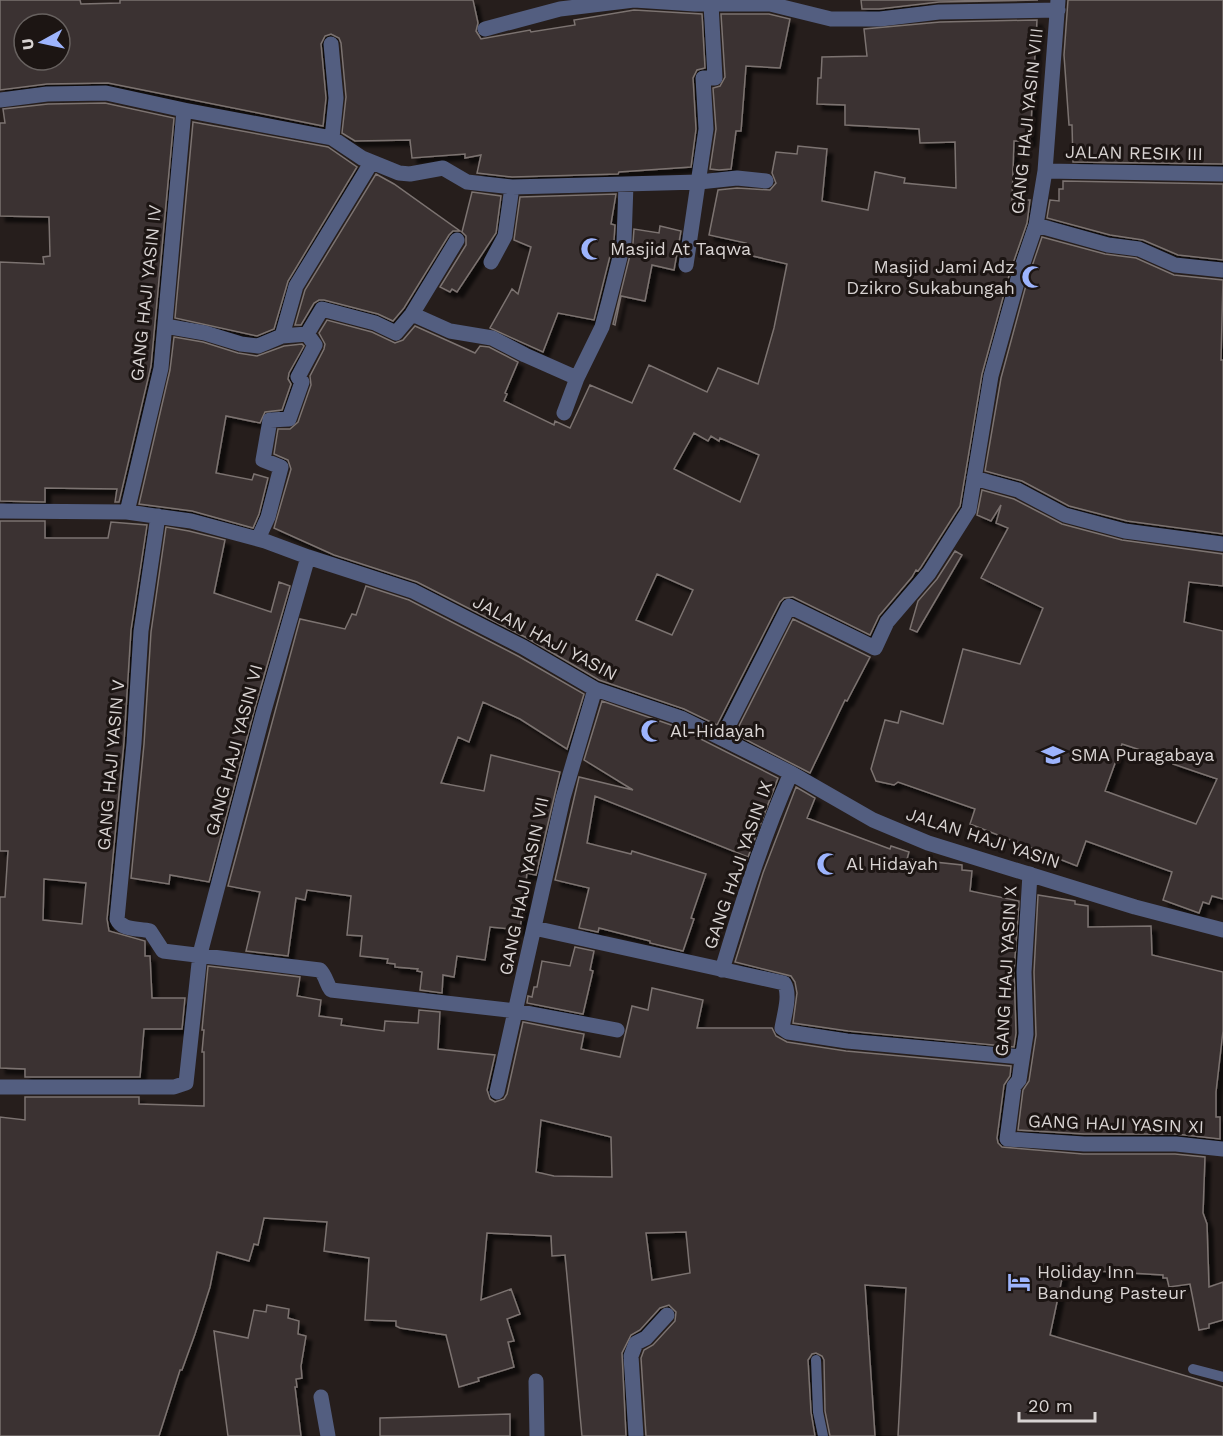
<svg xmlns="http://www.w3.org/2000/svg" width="1223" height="1436" viewBox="0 0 1223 1436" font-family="'Work Sans',sans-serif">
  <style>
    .building { fill: #3a3230; stroke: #7c7371; stroke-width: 1.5; fill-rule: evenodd; filter: url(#shadow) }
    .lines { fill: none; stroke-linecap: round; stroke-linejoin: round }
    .service { stroke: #535e80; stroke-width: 10 }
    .minor { stroke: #535e80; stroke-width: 15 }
    .labels { text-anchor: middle; stroke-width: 6; stroke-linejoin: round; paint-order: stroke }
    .street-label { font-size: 18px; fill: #d8d3d2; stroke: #1c1513 }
    .poi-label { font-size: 18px; fill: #d8d3d2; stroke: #1c1513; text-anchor: start }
  </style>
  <defs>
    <filter id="shadow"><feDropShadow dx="5.5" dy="5.5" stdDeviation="1.5" flood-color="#0009"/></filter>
  </defs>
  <rect width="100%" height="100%" fill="#261e1c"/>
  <path class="building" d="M0 0H80L81 4 120 3V0H473L478 23 476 31 481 39 530 30 531 32 575 25 574 20 634 10 702 14 705 68 697 70 693 78 696 129 691 167 619 172 618 174 512 177 477 173 481 155 465 158V154L412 158 410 140 355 141 342 133 346 97 341 43 339 38 331 34 325 36 321 44 326 98 323 126 108 83 47 84 0 90ZM24 24H60V60H24Z
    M861 0H1038L939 2 879 9H862Z
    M1068 0H1223V164L1073 162 1072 125H1069L1064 55Z
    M721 14H769L790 19 780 68 746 66 741 131H736L731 169 719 170 710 169 716 129 713 88 720 86 725 77Z
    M1037 20 1030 141H1014L1012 200H1030L1027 223 1010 272 982 374 960 506 921 567 918 571 916 570 912 577 879 616 870 635 793 597 784 598 780 602 717 725 684 709 599 680 527 638 417 582 334 555 274 528 291 469 288 460 274 454 278 429H290L298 422 311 385 310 376 324 349 325 344 319 333 327 320 372 332 395 343 403 340 415 326 475 353 480 346 489 347 518 362 505 393 507 394 504 401 554 425 555 421 570 428 590 385 632 403 649 365 707 392 718 368 758 384 774 328 787 264 744 254 746 243 709 235 718 190 737 188 770 190 776 183 772 173 776 152 797 154 798 146 827 149 822 201 868 210 875 172 905 178 904 183 956 188 955 142 920 143 919 129 845 125V105L817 104 818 78H821L822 57 867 56 864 29 940 22ZM694 433 708 441 711 436 719 441 720 438 759 455 740 502 674 469ZM657 574 693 590 672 635 636 620Z
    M105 103 174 118 151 366 119 502H115L117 489 45 488V502L0 501V262L44 264 43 257 50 256 49 217 0 216V123H5L3 109 48 104Z
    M193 122 328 147 357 167 288 281 274 329 257 336 175 318Z
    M376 174 394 184 460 231H453L449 235 404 308 393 321 378 314 324 300H319L314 303 301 325H295L305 290Z
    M1063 181 1223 184V260L1178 255 1143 240 1110 235 1047 218 1050 200 1059 201V189H1063Z
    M472 192 501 196 496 233 457 292 452 289 450 292 440 287 466 245V236L462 232Z
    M616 194 611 224 615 225 614 240 594 320 558 313 543 352 490 328 512 289 518 294 531 247 514 240 520 197Z
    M660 226 681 231 674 270 652 265 645 301 621 296 615 325 613 324 633 243 634 229 659 233Z
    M1042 237 1105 254 1136 258 1174 275 1223 280 1221 360H1223V534L1127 521 1069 506 1022 481 985 471 1001 378 1028 278Z
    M174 337 203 342 238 353 257 356 284 346 302 344 304 346 289 373 288 379 291 384 282 410 265 412 260 423 226 416 216 473 252 480 254 474 268 478 259 514 253 528 192 511 139 504 170 370Z
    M982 490 1014 499 1062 524 1122 540 1223 554V586L1189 582 1184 622 1223 631V899L1212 896 1209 904 1203 902 1199 913 1163 900 1172 872 1086 841 1077 866 970 824 975 809 898 782 894 785 876 781 871 769 885 720 898 723 901 711 943 724 963 649 1020 664 1043 608 981 578 1008 528 996 523 1001 505 991 521 977 515ZM1122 744 1174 761 1173 764 1217 779 1196 824 1105 791Z
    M0 521H45V538H108L111 522 147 525 131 630 124 742 107 919 109 931 145 941V956H150L152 998H185L182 1029H144L140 1077H25V1069L0 1068V897H5L8 851H0ZM44 879 86 883 82 924 43 920Z
    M166 527 189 531 225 540 214 593 271 612 279 582 290 586 254 711 209 882 170 875 169 884 131 878 144 744 151 632Z
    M955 551 962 555 917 632 910 629 918 601 937 579Z
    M366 586 409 600 518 656 584 694 567 749 520 719 483 702 469 742 458 737 441 783 484 791 491 755 560 772 536 875 527 873 520 930 490 927 485 960 457 956 454 977 443 975 442 993 420 990 422 972 417 971 418 969 395 967V964L387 963 388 959 360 956 362 936 347 935 351 896 307 890 305 900 296 898 288 956 246 951 260 892 228 886 300 619 345 629 352 614 356 615Z
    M793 619 870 657 847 701 845 700 810 773 735 734Z
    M602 701 677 727 778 778 748 857 595 796 587 843 631 854 632 851 706 874 691 918 694 919 683 951 650 943V941L599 928 598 932 579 928 589 888 555 880 579 777 633 790 584 760Z
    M796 787 815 798 807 818 890 849 891 846 909 852 907 859 962 865V870L972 871 970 891 1019 901 1014 971 1016 1033 1014 1047 848 1031 793 1023 797 993 795 982 791 976 735 962 763 873Z
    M1038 895 1075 901V904L1088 906V927L1151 926 1152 955 1223 972V1031L1216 1092V1117H1220V1139L1176 1134H1084L1018 1130 1023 1090 1029 1081 1036 1035 1034 972Z
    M575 947 594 951 590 970 593 971 583 1014 527 1003 528 996 532 997 534 987H537L542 961 570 966Z
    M208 966 300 977 297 996 321 1000 319 1016 342 1019 341 1025 384 1031 385 1021 418 1023 419 1010 440 1012 438 1049 495 1055 487 1090 490 1099 495 1102 504 1099 507 1094 523 1022 584 1034 581 1049 620 1057 632 1006 648 1010 652 988 703 1000 697 1028H772L776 1036 787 1042 846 1051 1011 1066 1010 1076 1004 1085 997 1138 998 1143 1002 1147 1083 1154H1175L1205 1157 1203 1213 1207 1224 1209 1287 1223 1282V1320L1209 1324V1328L1199 1330 1190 1284 1169 1287 1167 1278H1163V1275L1064 1269 1050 1335 1223 1387V1436H898L906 1288 865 1285 875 1436H830L825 1411 824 1360 822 1356 816 1353 812 1354 808 1360 811 1412 815 1436H646L641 1358 644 1350 653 1345 675 1321 676 1312 669 1305 660 1308 640 1330 631 1335 622 1353 626 1436H582L565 1255 552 1256 551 1236 487 1233 481 1300 511 1289 520 1314 507 1319 514 1341 508 1342 514 1367 478 1378 479 1381 459 1387 446 1335 400 1328 396 1326V1321L365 1320 369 1258 324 1251 327 1222 264 1218 258 1245 254 1244 249 1261 217 1252 210 1287 195 1334 182 1370H180L159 1436H0V1117L25 1120V1097H139V1104L204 1106V1052H202L204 1030H202ZM541 1120 611 1137 612 1177 554 1176 536 1172ZM686 1232 690 1273 652 1280 646 1233Z
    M267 1305 289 1309 288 1318 299 1321 298 1334 306 1336 301 1366 302 1378 296 1379 297 1387H295L301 1436H228L214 1331 248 1338 254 1310 266 1312Z
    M510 1414V1436H380V1418Z"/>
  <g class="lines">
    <path class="service" d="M816 1360 818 1412 823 1436
      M1193 1369 1223 1377"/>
    <path class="minor" d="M485 29 560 9 634 0 695 4H770L831 19H880L939 12 1058 10
      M331 44 336 98 332 138
      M0 100 47 94 106 93 184 110 332 138 362 158 399 173 410 174 443 168 467 182 512 187
      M1045 171 1223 174
      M1036 225 1108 245 1139 249 1175 265 1223 270
      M491 262 505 236 512 187 699 182 737 178 766 181
      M686 265 706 129 703 78H715L711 4
      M412 314 450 331 492 338 525 355 577 378 602 327 609 301 624 241 626 184
      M165 326 205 333 241 344 258 346 282 336 307 334 322 309 375 323 396 333 412 314 457 240
      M282 336 296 286 371 163
      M564 413 577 378
      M974 478 1018 490 1065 515 1125 531 1223 544
      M0 511 127 512 191 521 265 541 308 557 413 591 523 647 595 689 681 718 791 773 873 820 928 843 1135 907 1223 930
      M127 512 161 368 184 110
      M158 516 141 631 134 743 117 919C122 931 139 928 150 931L163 951 320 970C326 976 326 983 331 990L516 1011 617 1030
      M258 539 268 517 281 467 263 460 270 420 289 419 302 382 298 377 315 345 307 334
      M722 738 789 606 875 648 887 622 929 573 969 510 991 376 1019 275 1036 225 1045 171 1058 0
      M1030 874 1024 972 1026 1034 1019 1080 1014 1086 1007 1139 1084 1144H1176L1223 1149
      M534 928 784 983C791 995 784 1015 782 1028L788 1032 847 1041 1022 1057
      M722 970C742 903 763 836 791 773
      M0 1087H174L186 1083 200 954 263 714 308 557
      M497 1092 563 798 595 689
      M536 1381 537 1436
      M321 1397 328 1436
      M636 1436 631 1356 636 1343 646 1338 667 1315"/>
  </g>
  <defs>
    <g id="mosque-bare" transform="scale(1.8)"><path d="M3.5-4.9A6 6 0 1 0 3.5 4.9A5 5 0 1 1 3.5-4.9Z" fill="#9db4fd" stroke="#1c1513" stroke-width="2.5" paint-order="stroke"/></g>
    <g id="school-bare" transform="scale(1.8)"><path d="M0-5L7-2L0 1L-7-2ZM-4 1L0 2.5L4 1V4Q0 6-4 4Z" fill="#9db4fd" stroke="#1c1513" stroke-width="2.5" paint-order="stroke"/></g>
    <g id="hotel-bare" transform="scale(1.8)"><path d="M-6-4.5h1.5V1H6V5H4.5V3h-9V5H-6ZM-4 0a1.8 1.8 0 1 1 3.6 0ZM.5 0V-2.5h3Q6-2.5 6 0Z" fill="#9db4fd" stroke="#1c1513" stroke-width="2.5" paint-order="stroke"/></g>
  </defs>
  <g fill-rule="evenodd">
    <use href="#mosque-bare" x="592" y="249"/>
    <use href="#mosque-bare" x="1033" y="277"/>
    <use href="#mosque-bare" x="652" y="731"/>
    <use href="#school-bare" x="1053" y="755"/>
    <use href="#mosque-bare" x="828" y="864"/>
    <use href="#hotel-bare" x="1019" y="1282"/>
  </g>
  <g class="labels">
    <g class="street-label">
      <text transform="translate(1027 121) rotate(-84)" y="6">GANG HAJI YASIN VIII</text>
      <text transform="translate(1134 153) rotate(1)" y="6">JALAN RESIK III</text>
      <text transform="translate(146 293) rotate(-84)" y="6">GANG HAJI YASIN IV</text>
      <text transform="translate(545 638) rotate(28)" y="6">JALAN HAJI YASIN</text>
      <text transform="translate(234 750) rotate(-75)" y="6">GANG HAJI YASIN VI</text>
      <text transform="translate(111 765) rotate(-85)" y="6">GANG HAJI YASIN V</text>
      <text transform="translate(983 838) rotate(18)" y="6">JALAN HAJI YASIN</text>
      <text transform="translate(738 865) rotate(-71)" y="6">GANG HAJI YASIN IX</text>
      <text transform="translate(524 886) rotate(-78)" y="6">GANG HAJI YASIN VII</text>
      <text transform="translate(1006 971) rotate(-87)" y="6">GANG HAJI YASIN X</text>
      <text transform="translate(1116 1124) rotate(2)" y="6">GANG HAJI YASIN XI</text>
    </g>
    <g class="poi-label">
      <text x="610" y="255">Masjid At Taqwa</text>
      <text x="1015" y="273" text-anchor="end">Masjid Jami Adz<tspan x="1015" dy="21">Dzikro Sukabungah</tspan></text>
      <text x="670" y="737">Al-Hidayah</text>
      <text x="1071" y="761">SMA Puragabaya</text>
      <text x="846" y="870">Al Hidayah</text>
      <text x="1037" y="1278">Holiday Inn<tspan x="1037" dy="21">Bandung Pasteur</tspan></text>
    </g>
  </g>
  <g transform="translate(42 42) rotate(262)"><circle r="28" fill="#1c1513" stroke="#67615f" stroke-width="1.5"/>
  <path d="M0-4.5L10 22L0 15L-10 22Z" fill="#9db4fd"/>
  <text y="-9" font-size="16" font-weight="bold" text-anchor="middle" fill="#d8d3d2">U</text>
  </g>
  <path d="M1019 1412v9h76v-9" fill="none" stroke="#d8d3d2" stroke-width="3"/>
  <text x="1028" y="1412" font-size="18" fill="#d8d3d2" stroke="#1c1513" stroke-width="4.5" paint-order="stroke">20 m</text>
</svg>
